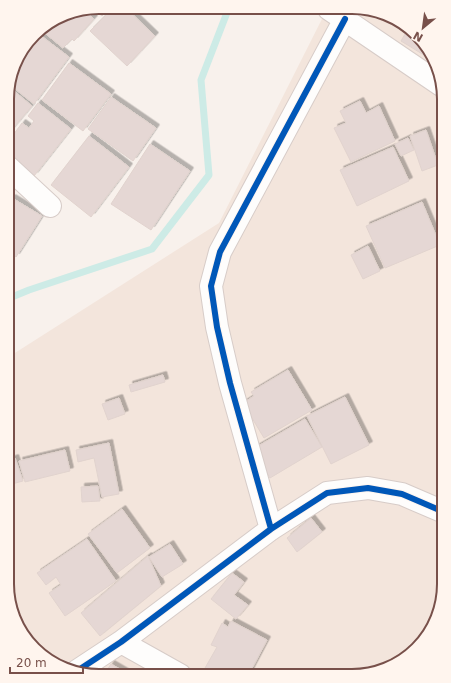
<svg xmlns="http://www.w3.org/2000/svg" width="451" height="683" viewBox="0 0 451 683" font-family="'DejaVu Sans',sans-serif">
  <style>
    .residential { fill: #f3e5dc }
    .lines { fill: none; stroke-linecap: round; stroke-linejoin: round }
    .stream { stroke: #cdebe6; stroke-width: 7 }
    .building { fill: #e5d7d4; stroke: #e1d3ce; filter: url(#shadow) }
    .minor-casing { stroke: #d7ccc8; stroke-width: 24 }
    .minor { stroke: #fefdfc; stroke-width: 22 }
    .cycleway-casing { stroke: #fff5ee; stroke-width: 8 }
    .cycleway { stroke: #0057b8; stroke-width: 6 }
    .rim { fill: none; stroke: #78504a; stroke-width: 2 }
  </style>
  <defs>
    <filter id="shadow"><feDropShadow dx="3.5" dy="-3.5" stdDeviation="0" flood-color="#0004"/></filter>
  </defs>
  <rect width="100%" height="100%" fill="#f8f1ec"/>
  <path class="residential" d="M327 9H370L408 26 437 63 444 99V591L428 635 388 669 353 676 86 675 43 657 14 620 7 584V358L219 223Z"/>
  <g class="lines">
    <path class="stream" d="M7 299 29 290 152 249 209 175 201 80 228 10"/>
  </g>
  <path class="building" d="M129 11 155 36 127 66 90 31 109 12Z
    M69 12H86L94 19 74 41 72 39 63 48 40 29Z
    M97 12H106L102 16Z
    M409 27 437 63 401 41Z
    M36 32 69 57 34 104 9 84 19 53Z
    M69 63 111 94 83 131 42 100Z
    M8 86 32 106 8 134Z
    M111 97 156 128 133 161 88 129Z
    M360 101 366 113 379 106 395 141 351 162 334 128 346 123 340 111Z
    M38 103 71 129 34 176 8 155V142L22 123 29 128 34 121 28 116Z
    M426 130 438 165 422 171 410 136Z
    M89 136 129 167 91 217 51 185Z
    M408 138 414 150 401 156 395 144Z
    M150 144 190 171 151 230 111 204Z
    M393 147 409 181 357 206 340 170Z
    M12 198 42 216 16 257 8 251V205Z
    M422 202 440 245 385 268 366 226Z
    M368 246 380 271 363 279 351 255Z
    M288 370 312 410 264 438 243 403 254 396 251 392Z
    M163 375 165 382 131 392 129 385Z
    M345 397 369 445 331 464 307 416Z
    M119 398 125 414 108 420 102 404Z
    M305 419 322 447 270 478 253 449Z
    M109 443 119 494 102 497 94 458 78 462 76 450Z
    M65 450 70 471 25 482 19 461Z
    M15 458 23 481 12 484 7 469V461Z
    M98 486 100 501 82 502 81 487Z
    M122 509 150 548 117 573 88 534Z
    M311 518 322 532 297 552 287 538Z
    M87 539 116 581 65 616 49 593 61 585 56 577 46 585 37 573Z
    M170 544 183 564 162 577 149 557Z
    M148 556 161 586 100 636 81 613Z
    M232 573 244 582 234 595 248 605 236 619 211 599Z
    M231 621 267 640 248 676H220L205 668 217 647 211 645 222 623 228 627Z
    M111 664 130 675H104Z
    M151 670 160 675H148Z"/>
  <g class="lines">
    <g class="minor-casing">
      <path id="minor" d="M329 9 441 85
        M8 167 50 206
        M271 529 230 383 217 327 211 286 220 252 345 19
        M121 642 180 675
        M77 671 121 642 271 529 327 493 368 488 402 494 444 512"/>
    </g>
    <use href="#minor" class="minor"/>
    <g class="cycleway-casing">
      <path id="cycleway" d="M271 529 230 383 217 327 211 286 220 252 345 19
        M77 671 121 642 271 529 327 493 368 488 402 494 444 512"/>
    </g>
    <use href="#cycleway" class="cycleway"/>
  </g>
  <path d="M0 0H451V683H0ZM99 14H352A85 85 0 0 1 437 99V584A85 85 0 0 1 352 669H99A85 85 0 0 1 14 584V99A85 85 0 0 1 99 14Z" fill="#fff5ee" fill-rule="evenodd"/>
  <path class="rim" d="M99 14H352A85 85 0 0 1 437 99V584A85 85 0 0 1 352 669H99A85 85 0 0 1 14 584V99A85 85 0 0 1 99 14Z"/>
  <g transform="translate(423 28) rotate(209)" stroke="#fff5ee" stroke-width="3" paint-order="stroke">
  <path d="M0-3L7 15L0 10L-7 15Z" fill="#78504a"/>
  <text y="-6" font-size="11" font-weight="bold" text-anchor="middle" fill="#78504a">N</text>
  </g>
  <path d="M10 667v6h73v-6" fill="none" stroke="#78504a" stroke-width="2"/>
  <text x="16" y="667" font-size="12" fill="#78504a" stroke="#fff5ee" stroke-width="3" paint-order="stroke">20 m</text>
</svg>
